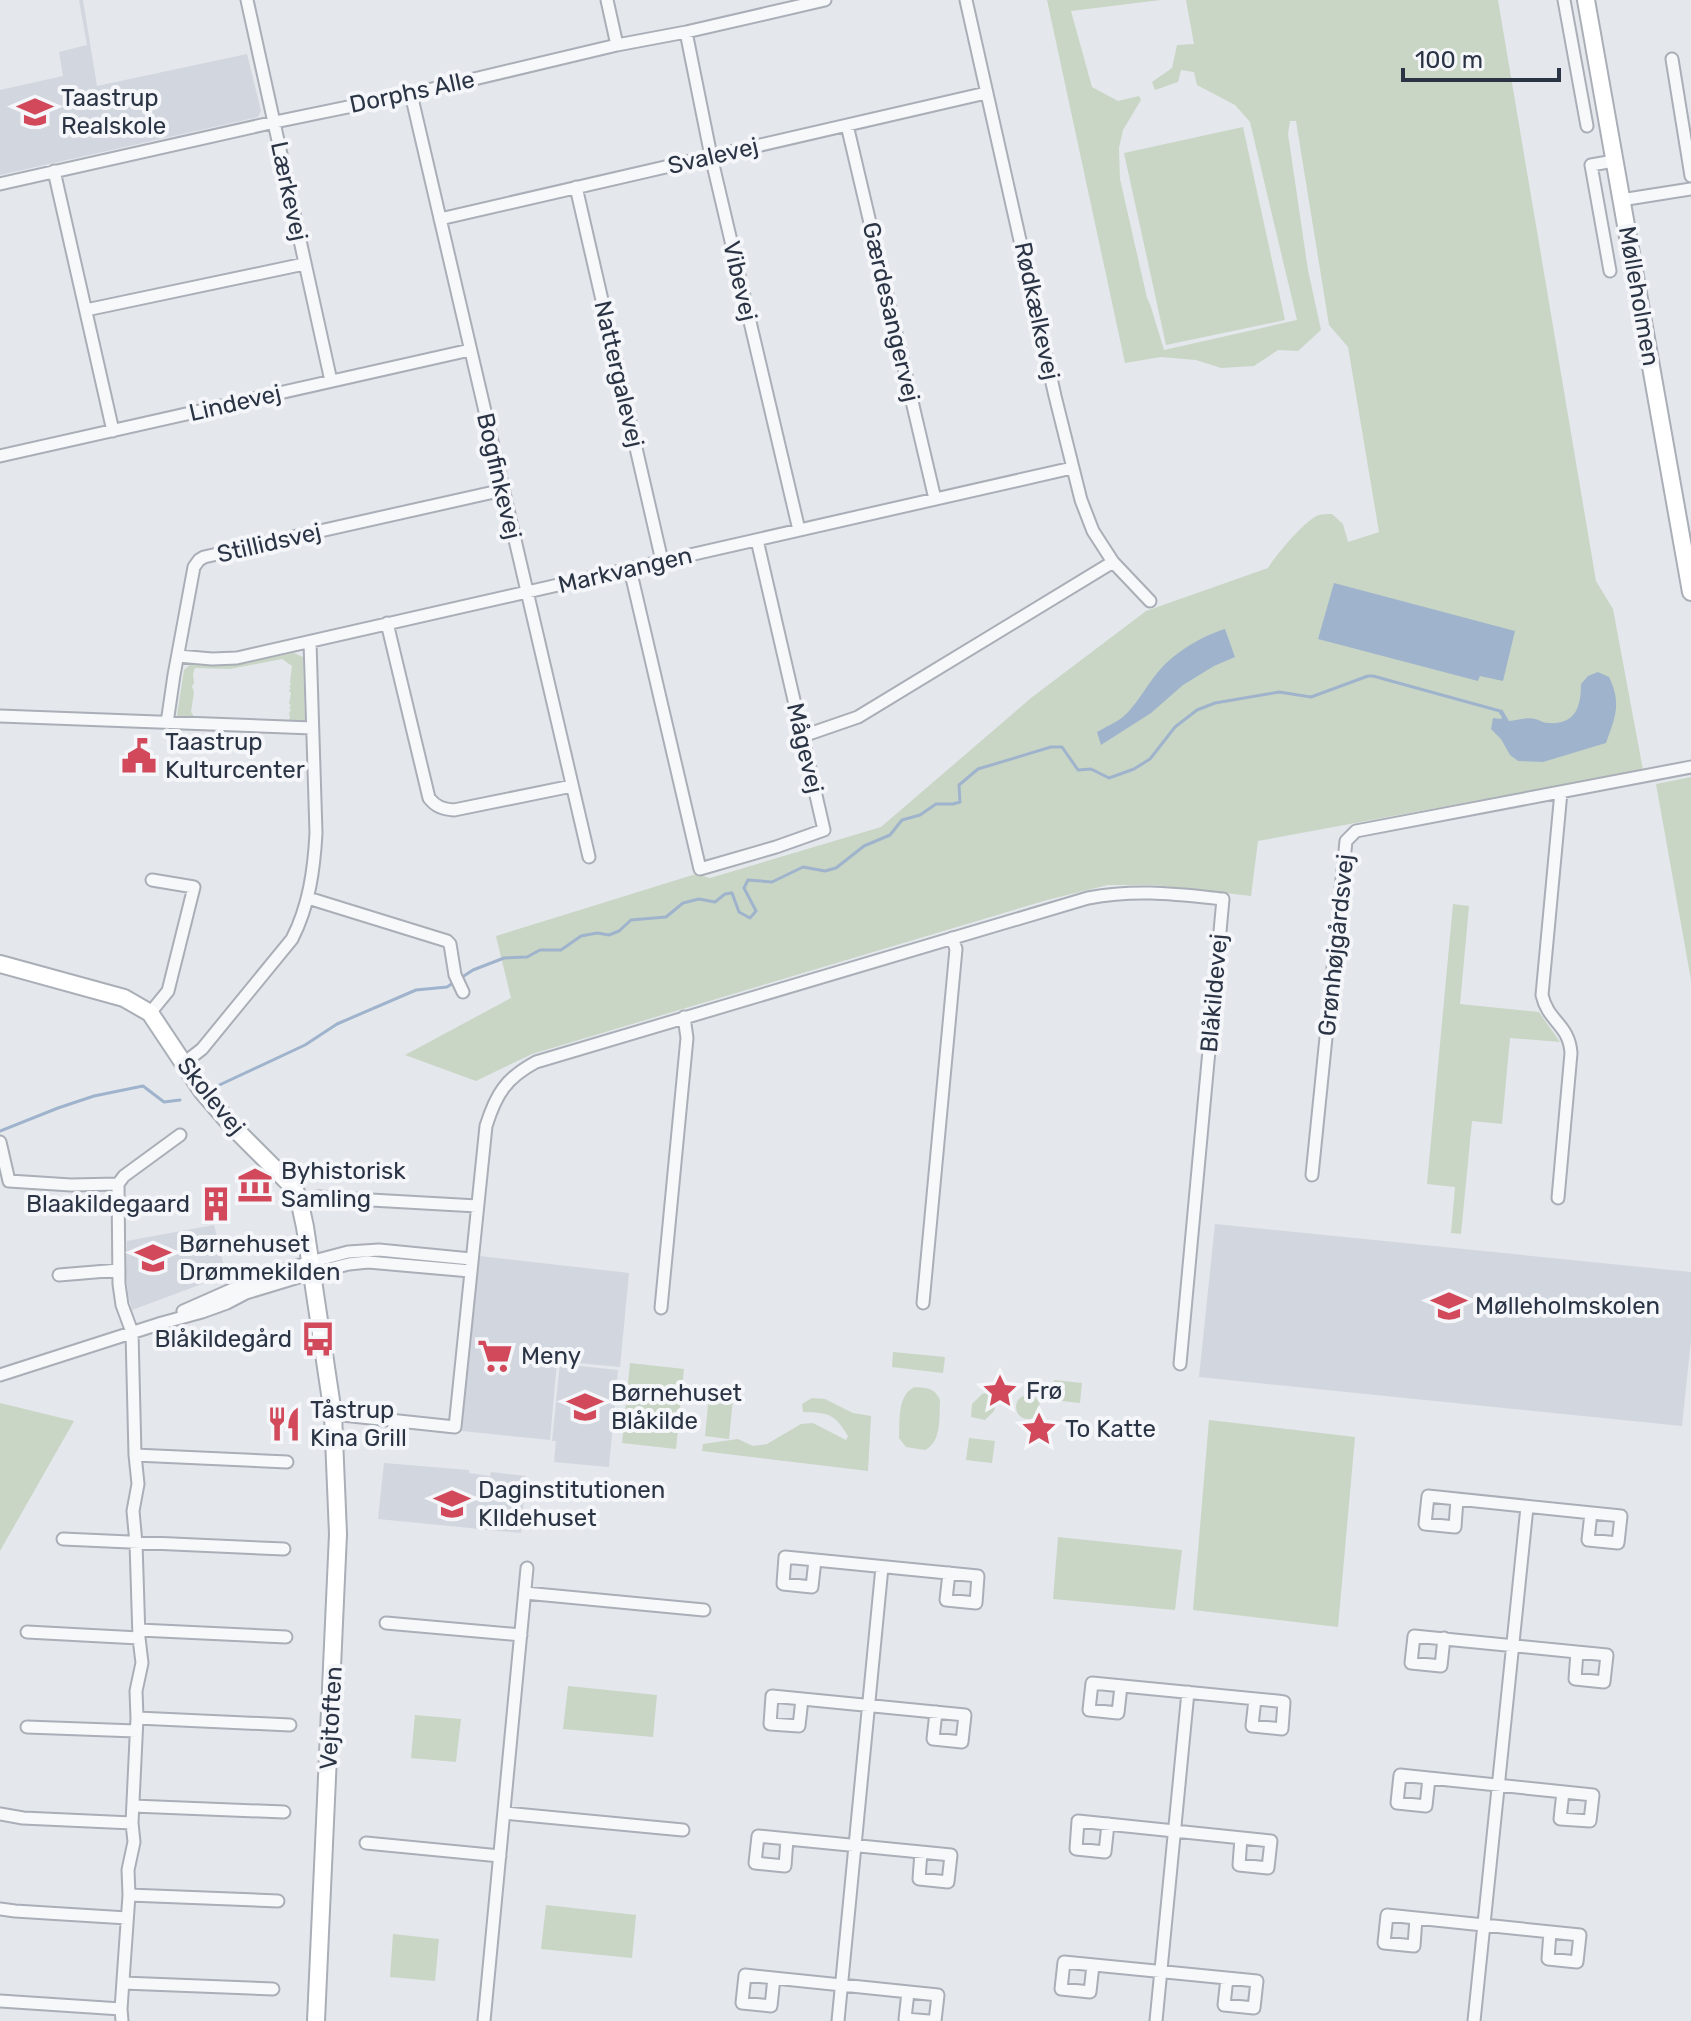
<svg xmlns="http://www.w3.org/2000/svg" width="1691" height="2021" viewBox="0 0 1691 2021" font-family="Rubik,sans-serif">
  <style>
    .built { fill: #d2d6de }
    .green { fill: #c9d6c5 }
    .water { fill: #9fb4cc }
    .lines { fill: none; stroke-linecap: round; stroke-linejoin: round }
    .stream { stroke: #9fb4cc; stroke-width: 3 }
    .street-casing { stroke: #a9aeb7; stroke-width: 15 }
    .secondary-casing { stroke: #a9aeb7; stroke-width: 20 }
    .street { stroke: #f7f8fa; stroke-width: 11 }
    .secondary { stroke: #fff; stroke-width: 16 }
    .labels { text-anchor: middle; stroke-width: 8; stroke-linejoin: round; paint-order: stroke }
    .street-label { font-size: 24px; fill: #2b3445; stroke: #f4f6f9 }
    .poi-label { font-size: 24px; fill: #2b3445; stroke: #f4f6f9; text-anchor: start }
  </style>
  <rect width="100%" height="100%" fill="#e4e7ec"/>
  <path class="built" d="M79 0H83L97 86 247 54 261 111 258 117 0 175V90L63 76 59 52 87 45Z
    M1215 1224 1691 1272V1340L1682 1426 1199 1377Z
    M214 1225 226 1275 132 1310 128 1294 126 1274 127 1241Z
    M479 1256 629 1273 620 1367 557 1361 550 1440 462 1431Z
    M560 1364 618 1370 609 1467 554 1462 556 1441H552Z
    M384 1463 469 1470V1473L490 1476 491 1472 526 1476 521 1533 378 1519Z"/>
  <path class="green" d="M1047 0H1161L1071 11 1092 87 1118 101 1139 96 1141 100 1123 130 1119 148 1120 179 1147 298 1150 304 1164 350 1297 320 1250 122 1235 105 1197 85 1194 72 1181 70 1178 82 1155 90 1152 82 1172 68 1177 45 1194 44 1186 0H1498L1596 581 1613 609 1643 770 1258 841 1251 896 1154 885H1108L1047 900 532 1054 476 1081 405 1055 511 998 496 936 696 874 710 878 881 827 1031 698 1146 611 1268 568C1275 556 1306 519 1319 515 1323 514 1328 514 1332 514L1343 524 1348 542 1379 532 1348 347 1329 325 1296 121H1290L1288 134 1308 270 1321 330 1298 351 1278 350 1254 366 1221 368 1196 360 1161 357 1125 363Z
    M1243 127 1285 320 1166 345 1124 153Z
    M294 653 303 657 305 723 282 722V719L288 721 290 718 289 713 291 710 289 708 291 705 289 704 291 693 289 691 291 688 289 687 291 684 290 682 292 666 282 659 230 669 195 668 193 674 194 683 192 686 194 692 191 712 195 718H178L177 715 184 670 191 664 233 665Z
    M1691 777V980L1656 784Z
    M1453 904 1469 906 1460 1004 1539 1012 1560 1042 1510 1038 1502 1124 1472 1121 1461 1234 1451 1233 1455 1187 1427 1184Z
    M893 1352 945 1357 943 1373 892 1367Z
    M630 1363 684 1369 676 1449 622 1443Z
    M1054 1380 1082 1383 1080 1403 1052 1400Z
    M710 1385 734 1388 729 1439 705 1436Z
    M915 1387C927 1388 935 1388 940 1400 939 1417 942 1442 925 1450L906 1447 899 1438C900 1421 897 1394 915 1387Z
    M991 1392 997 1398 994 1411 985 1420 971 1417 972 1404 982 1394Z
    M1016 1407a12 12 0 1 1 24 0a12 12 0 1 1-24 0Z
    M812 1398 825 1399 853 1413 871 1416 868 1471 702 1451 703 1444 738 1439 753 1446 767 1444 801 1424 813 1423 846 1440 848 1436C834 1413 829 1413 803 1412L802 1404Z
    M0 1403 74 1421 0 1551Z
    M1209 1420 1355 1437 1338 1627 1193 1610Z
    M969 1438 995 1441 992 1463 966 1460Z
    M1058 1537 1182 1550 1175 1610 1053 1599Z
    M568 1686 657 1695 653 1737 563 1729Z
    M415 1715 461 1719 456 1762 411 1758Z
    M546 1905 636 1915 632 1958 541 1949Z
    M393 1934 439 1939 435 1981 390 1977Z"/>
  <path class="water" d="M1334 583 1515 631 1503 681 1480 676 1478 681 1318 639Z
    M1225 629 1235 657 1214 666 1183 685 1151 713 1101 745 1097 732C1105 727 1116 723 1124 716 1136 705 1144 690 1154 677 1170 655 1199 637 1225 629Z
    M1598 672 1609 677C1622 704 1615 717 1606 743L1543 762 1518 761 1510 755 1501 739 1491 729 1493 718 1501 719 1502 717 1499 713 1502 709 1509 721C1517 720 1527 717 1535 719 1540 720 1543 723 1548 723 1576 725 1581 706 1581 684L1588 676Z"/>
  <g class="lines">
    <path class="stream" d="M213 1088 305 1045 337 1024 416 990 447 987 473 970 504 958 527 957 540 950H561L581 936 597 933 609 935 619 931 631 920 666 917 683 903 699 899 715 902 725 894 732 893 739 912 750 918 756 911 744 888 748 880 772 882 803 867 825 871 836 868 864 846 890 835 902 820 920 815 936 804H953L960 802 959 785 978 769 1051 747H1062L1078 770 1091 769 1109 778 1134 769 1150 759 1175 727 1197 710 1215 703 1279 692 1311 697 1368 676H1373L1500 711
      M0 1131 58 1108 94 1096 143 1086 164 1102 180 1100"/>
    <g class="street-casing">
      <path id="street" d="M247 0 331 381
        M607 0 617 45
        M966 0 1055 396 1081 500 1093 531 1113 562 1150 601
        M1564 0 1587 126
        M686 32 711 156 799 530
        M1672 59 1691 176
        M411 94 589 857
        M847 125 935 499
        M54 171 113 431
        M0 184 275 122 411 94 617 45 686 32 825 0
        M576 187 662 561
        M1621 200 1691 189
        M440 219 986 93
        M1610 271 1591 165 1614 161
        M86 310 304 264
        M0 456 470 350
        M630 569 700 869 776 847 824 830 757 540
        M387 623 429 798C436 807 443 809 454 810L572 786
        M178 656 212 659 237 658 1072 468
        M0 716 312 728
        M167 723 174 675 194 567 199 560 204 557 503 490
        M803 736 858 717 1113 562
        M308 898 447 941 450 944 455 975 463 992
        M150 1013 168 991 194 887 152 880
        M184 1063 202 1049 292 939C309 906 314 870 316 833L310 642
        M0 1142 9 1181 71 1185 118 1184
        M1312 1175 1346 841 1356 831 1691 767
        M318 1197 477 1206
        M1558 1198 1571 1053C1569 1024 1548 1022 1542 995L1561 792
        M59 1275 119 1270
        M923 1303 956 949 952 938
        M661 1308 687 1038 684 1017
        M183 1311 251 1281 310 1262 348 1252 379 1250 471 1259
        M0 1375 162 1323 202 1312 227 1303 246 1293 312 1273 349 1264 368 1262 470 1271
        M333 1414 455 1427 486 1126C496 1094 506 1078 536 1062L1088 898C1137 889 1174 894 1223 899L1180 1364
        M135 1455 287 1462
        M1457 1499 1455 1527 1425 1524 1428 1496 1621 1516 1618 1543 1588 1540 1591 1513
        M63 1539 284 1549
        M815 1560 812 1587 783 1584 785 1557 978 1576 976 1603 946 1600 949 1573
        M525 1593 704 1610
        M386 1623 521 1635
        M139 1630 286 1637
        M27 1632 139 1638
        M1444 1638 1441 1666 1411 1663 1414 1636 1607 1655 1604 1682 1575 1679 1577 1652
        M1121 1686 1118 1713 1089 1710 1092 1683 1277 1701 1284 1702 1282 1729 1252 1726 1255 1699
        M802 1699 799 1726 770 1724 772 1696 965 1715 962 1742 933 1739 936 1712
        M137 1718 290 1725
        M27 1727 136 1731
        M1429 1778 1426 1806 1397 1803 1400 1775 1593 1795 1590 1821 1560 1819 1563 1792
        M133 1806 284 1812
        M504 1813 683 1830
        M0 1814 23 1818 132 1823
        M1108 1824 1105 1852 1076 1849 1078 1821 1271 1841 1268 1868 1239 1865 1241 1838
        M787 1839 785 1866 755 1863 758 1836 951 1855 948 1882 919 1879 921 1852
        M366 1843 500 1856
        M129 1895 278 1901
        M0 1909 15 1911 127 1918
        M1416 1918 1414 1946 1384 1943 1387 1915 1580 1935 1577 1962 1548 1959 1550 1932
        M1093 1965 1090 1992 1061 1989 1064 1962 1257 1981 1254 2008 1224 2005 1227 1978
        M774 1978 771 2006 742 2003 745 1975 938 1995 935 2021
        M123 1983 273 1989
        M908 1992 905 2019 929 2021
        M0 2001 121 2009
        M122 2021 121 2009 129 1895 128 1870 134 1842 132 1823 137 1718 136 1691 142 1663 139 1638 136 1543 133 1511 138 1484 135 1455 132 1332 122 1305 119 1284 118 1184 124 1176 180 1135
        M484 2021 527 1568
        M838 2021 882 1567
        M1156 2021 1188 1692
        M1474 2021 1527 1507"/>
    </g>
    <g class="secondary-casing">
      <path id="secondary" d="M1586 0 1691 592
        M0 964 124 998 150 1013 202 1091 233 1127 294 1188 299 1199 305 1227 333 1414 338 1534 316 2021"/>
    </g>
    <use href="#street" class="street"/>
    <use href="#secondary" class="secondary"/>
  </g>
  <defs>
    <g id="school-bare" transform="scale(2.76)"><path d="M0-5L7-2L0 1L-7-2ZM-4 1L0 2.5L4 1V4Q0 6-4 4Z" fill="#d1495b" stroke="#f4f6f9" stroke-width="2.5" paint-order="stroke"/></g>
    <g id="civic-bare" transform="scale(2.76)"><path d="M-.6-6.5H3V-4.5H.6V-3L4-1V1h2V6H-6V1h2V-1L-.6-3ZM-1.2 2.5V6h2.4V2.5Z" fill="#d1495b" stroke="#f4f6f9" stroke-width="2.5" paint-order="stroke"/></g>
    <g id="museum-bare" transform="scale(2.76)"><path d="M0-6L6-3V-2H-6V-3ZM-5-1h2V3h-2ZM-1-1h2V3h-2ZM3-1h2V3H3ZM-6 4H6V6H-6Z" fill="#d1495b" stroke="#f4f6f9" stroke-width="2.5" paint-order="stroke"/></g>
    <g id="building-bare" transform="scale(2.76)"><path d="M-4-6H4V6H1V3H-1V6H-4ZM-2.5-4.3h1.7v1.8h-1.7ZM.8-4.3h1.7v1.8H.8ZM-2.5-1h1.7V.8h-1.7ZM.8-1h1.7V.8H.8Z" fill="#d1495b" stroke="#f4f6f9" stroke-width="2.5" paint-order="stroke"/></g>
    <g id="bus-bare" transform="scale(2.76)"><path d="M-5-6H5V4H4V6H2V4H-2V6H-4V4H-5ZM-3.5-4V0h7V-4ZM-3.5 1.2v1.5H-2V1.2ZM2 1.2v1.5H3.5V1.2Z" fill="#d1495b" stroke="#f4f6f9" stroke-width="2.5" paint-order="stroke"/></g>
    <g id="supermarket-bare" transform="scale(2.76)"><path d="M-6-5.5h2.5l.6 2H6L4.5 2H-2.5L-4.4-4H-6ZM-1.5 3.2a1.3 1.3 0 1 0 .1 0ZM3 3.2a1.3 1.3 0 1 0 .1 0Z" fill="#d1495b" stroke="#f4f6f9" stroke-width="2.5" paint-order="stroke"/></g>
    <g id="sight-bare" transform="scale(2.76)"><path d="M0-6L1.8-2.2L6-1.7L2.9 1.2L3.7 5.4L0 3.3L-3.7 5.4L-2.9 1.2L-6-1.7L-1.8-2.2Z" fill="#d1495b" stroke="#f4f6f9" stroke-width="2.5" paint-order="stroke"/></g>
    <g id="restaurant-bare" transform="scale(2.76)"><path d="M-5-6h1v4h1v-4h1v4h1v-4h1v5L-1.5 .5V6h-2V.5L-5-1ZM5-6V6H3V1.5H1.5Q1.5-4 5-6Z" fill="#d1495b" stroke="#f4f6f9" stroke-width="2.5" paint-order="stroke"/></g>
  </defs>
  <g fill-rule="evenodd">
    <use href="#school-bare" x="35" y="112"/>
    <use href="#civic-bare" x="139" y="756"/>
    <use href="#museum-bare" x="255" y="1185"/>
    <use href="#building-bare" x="216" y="1204"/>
    <use href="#school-bare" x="153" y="1258"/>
    <use href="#school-bare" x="1449" y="1306"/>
    <use href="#bus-bare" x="318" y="1339"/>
    <use href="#supermarket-bare" x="495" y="1356"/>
    <use href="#sight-bare" x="1000" y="1391"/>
    <use href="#school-bare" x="585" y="1407"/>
    <use href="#restaurant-bare" x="284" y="1424"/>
    <use href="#sight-bare" x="1039" y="1429"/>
    <use href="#school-bare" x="452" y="1504"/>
  </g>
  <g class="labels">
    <g class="street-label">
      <text transform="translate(412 92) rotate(-12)" y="8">Dorphs Alle</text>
      <text transform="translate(713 156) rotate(-13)" y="8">Svalevej</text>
      <text transform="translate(289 191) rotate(78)" y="8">Lærkevej</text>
      <text transform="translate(740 281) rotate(77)" y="8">Vibevej</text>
      <text transform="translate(1639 296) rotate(80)" y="8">Mølleholmen</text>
      <text transform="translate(1037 311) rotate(78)" y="8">Rødkælkevej</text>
      <text transform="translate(891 312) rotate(77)" y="8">Gærdesangervej</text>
      <text transform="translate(619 374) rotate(77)" y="8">Nattergalevej</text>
      <text transform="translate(235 403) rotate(-13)" y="8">Lindevej</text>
      <text transform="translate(499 476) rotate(77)" y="8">Bogfinkevej</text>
      <text transform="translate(269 543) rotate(-13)" y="8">Stillidsvej</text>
      <text transform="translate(625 570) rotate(-13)" y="8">Markvangen</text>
      <text transform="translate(805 748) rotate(77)" y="8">Mågevej</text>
      <text transform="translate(1336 945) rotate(-84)" y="8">Grønhøjgårdsvej</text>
      <text transform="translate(1214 993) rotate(-85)" y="8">Blåkildevej</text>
      <text transform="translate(211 1096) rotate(51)" y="8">Skolevej</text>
      <text transform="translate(331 1718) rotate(-87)" y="8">Vejtoften</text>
    </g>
    <g class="poi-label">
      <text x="61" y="106">Taastrup<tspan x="61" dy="28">Realskole</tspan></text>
      <text x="165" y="750">Taastrup<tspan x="165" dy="28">Kulturcenter</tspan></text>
      <text x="281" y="1179">Byhistorisk<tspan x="281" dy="28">Samling</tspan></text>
      <text x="190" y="1212" text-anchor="end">Blaakildegaard</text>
      <text x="179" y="1252">Børnehuset<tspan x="179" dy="28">Drømmekilden</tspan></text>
      <text x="1475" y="1314">Mølleholmskolen</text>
      <text x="292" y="1347" text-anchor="end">Blåkildegård</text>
      <text x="521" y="1364">Meny</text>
      <text x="1026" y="1399">Frø</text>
      <text x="611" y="1401">Børnehuset<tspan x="611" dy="28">Blåkilde</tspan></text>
      <text x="310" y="1418">Tåstrup<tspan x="310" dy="28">Kina Grill</tspan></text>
      <text x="1065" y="1437">To Katte</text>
      <text x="478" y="1498">Daginstitutionen<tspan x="478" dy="28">KIldehuset</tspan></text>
    </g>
  </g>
  <path d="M1403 68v12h156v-12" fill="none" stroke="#2b3445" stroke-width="4"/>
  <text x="1415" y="68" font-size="24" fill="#2b3445" stroke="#f4f6f9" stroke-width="6" paint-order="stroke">100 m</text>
</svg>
